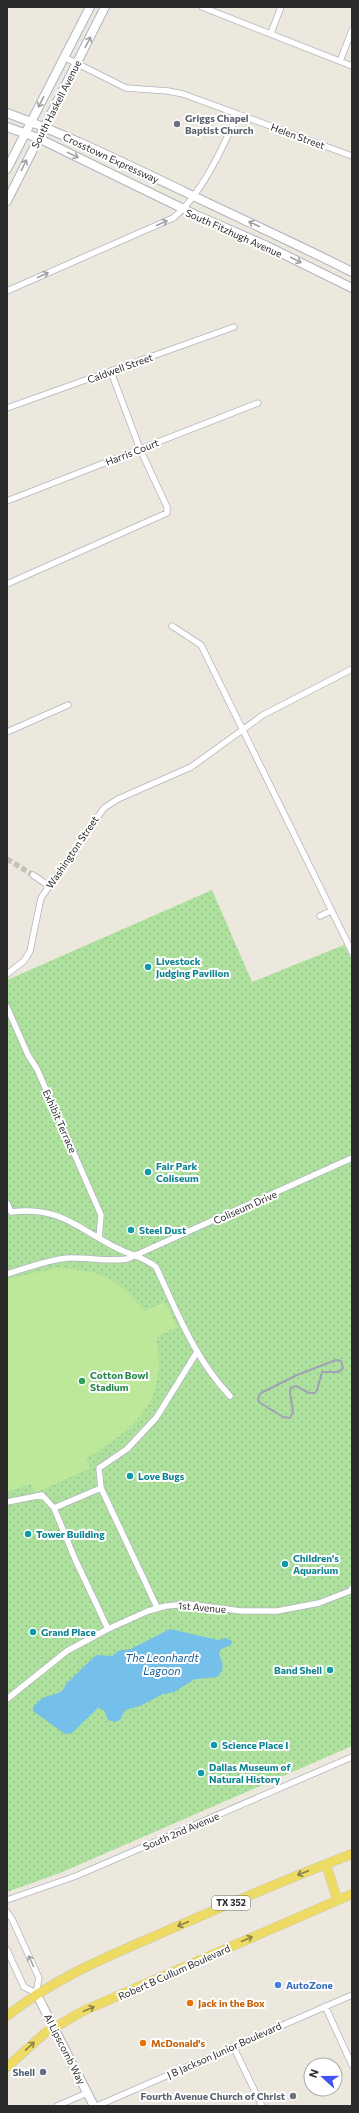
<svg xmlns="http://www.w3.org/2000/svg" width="359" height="2113" viewBox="0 0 359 2113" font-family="Commissioner,sans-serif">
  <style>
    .grass { fill: url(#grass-dots) }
    .pitch { fill: #bee899 }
    .water { fill: #75bfeb }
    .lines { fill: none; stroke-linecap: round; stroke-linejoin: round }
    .street-tunnel { stroke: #c6c2ba; stroke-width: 5.5; stroke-dasharray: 5.5 3; stroke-linecap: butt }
    .street-casing { stroke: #b1b3be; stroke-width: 7 }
    .secondary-casing { stroke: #b1b3be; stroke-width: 10 }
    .primary-casing { stroke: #c8c8c8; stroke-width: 10 }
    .street { stroke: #fff; stroke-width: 5.5 }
    .secondary { stroke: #fff; stroke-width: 8 }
    .primary { stroke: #eddb63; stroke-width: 9 }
    .rail { stroke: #a1a2b5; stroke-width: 2 }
    .oneway { stroke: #a0a0a0 }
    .oneway2 { stroke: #8c8347 }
    .worship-dot { fill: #6b7280; stroke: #fff; stroke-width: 1.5 }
    .culture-dot { fill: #0f9aa8; stroke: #fff; stroke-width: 1.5 }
    .leisure-dot { fill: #2e9e5b; stroke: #fff; stroke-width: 1.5 }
    .shop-dot { fill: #3f7fe0; stroke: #fff; stroke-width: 1.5 }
    .food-dot { fill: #e8710a; stroke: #fff; stroke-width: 1.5 }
    .service-dot { fill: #5c6f8a; stroke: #fff; stroke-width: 1.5 }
    .labels { text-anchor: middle; stroke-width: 4; stroke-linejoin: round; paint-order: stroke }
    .shield { fill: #fff; stroke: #6b6b6b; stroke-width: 1 }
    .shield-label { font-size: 9px; font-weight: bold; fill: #2b2b2b }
    .street-label { font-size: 10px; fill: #2b2b2b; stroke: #fff }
    .worship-label { font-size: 10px; font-weight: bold; fill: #5b616d; stroke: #fff; text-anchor: start }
    .culture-label { font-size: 10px; font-weight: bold; fill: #0d838f; stroke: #fff; text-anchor: start }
    .leisure-label { font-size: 10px; font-weight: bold; fill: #27864d; stroke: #fff; text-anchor: start }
    .shop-label { font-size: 10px; font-weight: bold; fill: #366cbe; stroke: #fff; text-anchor: start }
    .food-label { font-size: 10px; font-weight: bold; fill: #c56008; stroke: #fff; text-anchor: start }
    .service-label { font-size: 10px; font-weight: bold; fill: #4e5e75; stroke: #fff; text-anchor: end }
    .water-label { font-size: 11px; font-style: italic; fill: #125c99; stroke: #fff }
  </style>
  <defs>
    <pattern id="grass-dots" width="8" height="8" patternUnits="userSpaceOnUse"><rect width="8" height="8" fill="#ade19d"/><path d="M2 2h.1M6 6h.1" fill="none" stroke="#95c187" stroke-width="1.8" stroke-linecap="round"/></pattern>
  </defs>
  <rect width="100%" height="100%" fill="#ede8de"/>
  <path class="grass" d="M212 890 252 982 344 945 352 960V1746L60 1873 7 1892V980Z"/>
  <path class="pitch" d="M57 1268C97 1269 120 1278 144 1311L165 1302 177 1327 156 1337C169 1402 136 1427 86 1459L91 1468 35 1493 30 1484 7 1492V1279Z"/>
  <path class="water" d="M170 1629 218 1640 226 1638 232 1641 231 1645 221 1649 219 1654C223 1664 225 1669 217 1677L195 1679 174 1692 163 1694 140 1706 125 1710 120 1720 115 1722 108 1720 104 1710 98 1708 72 1733 65 1734 33 1711V1707C36 1704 39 1700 43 1698 52 1693 62 1696 66 1684L96 1655 112 1656 118 1651 131 1649Z"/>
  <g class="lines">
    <path class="street-tunnel" d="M7 859 33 875"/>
    <g class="street-casing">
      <path id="street" d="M202 7 352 66
        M271 33 281 7
        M64 57 126 88 168 91 183 94 352 156
        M340 61 352 30
        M7 291 173 218C201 196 223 147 238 114
        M7 408 234 327
        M7 501 258 403
        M7 584 167 513V507L140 449 111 372
        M172 626 201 645 352 952
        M7 732 68 705
        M33 875 49 886
        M320 916 331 911
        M7 974 24 961 30 951 41 898 104 808 118 799 191 767 263 715 352 669
        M7 1007 28 1055 37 1069 101 1215 99 1238
        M7 1203 11 1212C60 1206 77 1228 117 1248 130 1255 144 1257 156 1267 177 1312 195 1359 230 1396
        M7 1274C27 1268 47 1260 68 1258 88 1257 108 1262 127 1259L352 1158
        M101 1488 156 1605
        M7 1502 42 1495 54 1508 101 1488 99 1468 127 1449 156 1418 197 1352
        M54 1508 75 1559 108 1629
        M7 1699 67 1651 108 1629 148 1611 166 1606 188 1604 241 1611H277L319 1603 350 1591 352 1588
        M7 1900 76 1876 352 1757
        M7 1912 12 1919 39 1978 36 1993 24 1987 7 1950
        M325 2006 352 2065
        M233 2046 262 2106
        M57 2106 87 2093
        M97 2106 352 1995"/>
    </g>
    <g class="secondary-casing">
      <path id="secondary" d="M7 113C68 135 126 164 185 192 241 219 297 244 352 272
        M7 127 38 138 196 215 267 246 352 288
        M7 169 90 7
        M7 201 105 7
        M36 1993 94 2106"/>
    </g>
    <g class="primary-casing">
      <path id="primary" d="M326 1864 337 1899
        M7 2016C56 1977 107 1957 164 1932 226 1905 289 1878 352 1854
        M7 2067 45 2033 83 2011 352 1894"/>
    </g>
    <use href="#street" class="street"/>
    <use href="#secondary" class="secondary"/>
    <use href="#primary" class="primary"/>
    <path class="rail" d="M336 1360 341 1361 343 1368 339 1372H322L317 1390 315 1393H309L296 1386 291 1388 290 1392 293 1412 290 1418 283 1417 259 1402 258 1398 261 1393 297 1375Z"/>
  </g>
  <defs><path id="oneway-shaft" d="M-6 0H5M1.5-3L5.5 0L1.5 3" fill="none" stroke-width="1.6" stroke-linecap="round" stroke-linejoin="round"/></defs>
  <g class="oneway">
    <use href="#oneway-shaft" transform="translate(88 42) rotate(-63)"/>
    <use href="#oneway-shaft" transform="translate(41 102) rotate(117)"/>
    <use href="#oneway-shaft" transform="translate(73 155) rotate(26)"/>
    <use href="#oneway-shaft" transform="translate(24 165) rotate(-64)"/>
    <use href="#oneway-shaft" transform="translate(162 223) rotate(-24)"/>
    <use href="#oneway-shaft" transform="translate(254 224) rotate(-155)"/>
    <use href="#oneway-shaft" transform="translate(296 260) rotate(27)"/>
    <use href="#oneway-shaft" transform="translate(43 275) rotate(-24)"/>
    <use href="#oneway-shaft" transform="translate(31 1961) rotate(-115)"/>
  </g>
  <g class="oneway2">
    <use href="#oneway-shaft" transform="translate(303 1873) rotate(159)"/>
    <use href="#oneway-shaft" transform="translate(183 1924) rotate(156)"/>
    <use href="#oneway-shaft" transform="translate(247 1939) rotate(-24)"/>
    <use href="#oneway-shaft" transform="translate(89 2009) rotate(-23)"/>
    <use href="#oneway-shaft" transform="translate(30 2046) rotate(-43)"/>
  </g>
  <g class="worship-dot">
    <circle cx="177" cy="124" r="4"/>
    <circle cx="293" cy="2096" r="4"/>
  </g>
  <g class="culture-dot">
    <circle cx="148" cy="967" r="4"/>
    <circle cx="148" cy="1172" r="4"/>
    <circle cx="131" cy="1230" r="4"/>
    <circle cx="130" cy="1476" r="4"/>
    <circle cx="28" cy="1534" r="4"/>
    <circle cx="285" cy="1564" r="4"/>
    <circle cx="33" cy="1632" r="4"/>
    <circle cx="330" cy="1670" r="4"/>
    <circle cx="214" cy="1745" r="4"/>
    <circle cx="201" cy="1773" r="4"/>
  </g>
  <circle class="leisure-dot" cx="82" cy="1381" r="4"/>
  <circle class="shop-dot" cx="278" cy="1985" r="4"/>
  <g class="food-dot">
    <circle cx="190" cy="2003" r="4"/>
    <circle cx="143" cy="2043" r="4"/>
  </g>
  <circle class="service-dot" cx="43" cy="2072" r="4"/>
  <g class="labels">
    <rect class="shield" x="212" y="1896" width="38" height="14" rx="3"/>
    <g class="shield-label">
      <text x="231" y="1906">TX 352</text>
    </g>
    <g class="street-label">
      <text transform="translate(56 104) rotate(-63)" y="4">South Haskell Avenue</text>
      <text transform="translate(298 136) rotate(20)" y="4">Helen Street</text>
      <text transform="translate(111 158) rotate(25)" y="4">Crosstown Expressway</text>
      <text transform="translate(234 233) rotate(24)" y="4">South Fitzhugh Avenue</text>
      <text transform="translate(120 368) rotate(-20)" y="4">Caldwell Street</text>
      <text transform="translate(132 452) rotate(-21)" y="4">Harris Court</text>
      <text transform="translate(72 852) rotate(-56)" y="4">Washington Street</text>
      <text transform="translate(60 1121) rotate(66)" y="4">Exhibit Terrace</text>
      <text transform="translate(245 1207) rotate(-24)" y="4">Coliseum Drive</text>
      <text transform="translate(202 1607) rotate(5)" y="4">1st Avenue</text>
      <text transform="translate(181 1831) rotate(-23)" y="4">South 2nd Avenue</text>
      <text transform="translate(174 1972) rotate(-24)" y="4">Robert B Cullum Boulevard</text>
      <text transform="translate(65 2049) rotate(63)" y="4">Al Lipscomb Way</text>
      <text transform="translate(224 2050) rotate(-24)" y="4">J B Jackson Junior Boulevard</text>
    </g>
    <g class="worship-label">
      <text x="185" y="122">Griggs Chapel<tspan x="185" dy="12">Baptist Church</tspan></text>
      <text x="285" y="2100" text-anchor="end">Fourth Avenue Church of Christ</text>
    </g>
    <g class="culture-label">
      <text x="156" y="965">Livestock<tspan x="156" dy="12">Judging Pavilion</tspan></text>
      <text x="156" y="1170">Fair Park<tspan x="156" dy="12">Coliseum</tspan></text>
      <text x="139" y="1234">Steel Dust</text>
      <text x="138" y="1480">Love Bugs</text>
      <text x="36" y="1538">Tower Building</text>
      <text x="293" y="1562">Children's<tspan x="293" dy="12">Aquarium</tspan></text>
      <text x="41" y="1636">Grand Place</text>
      <text x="322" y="1674" text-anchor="end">Band Shell</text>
      <text x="222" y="1749">Science Place I</text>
      <text x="209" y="1771">Dallas Museum of<tspan x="209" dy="12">Natural History</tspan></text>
    </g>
    <g class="leisure-label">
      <text x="90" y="1379">Cotton Bowl<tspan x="90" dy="12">Stadium</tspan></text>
    </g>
    <g class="shop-label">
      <text x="286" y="1989">AutoZone</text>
    </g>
    <g class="food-label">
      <text x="198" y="2007">Jack in the Box</text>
      <text x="151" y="2047">McDonald's</text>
    </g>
    <g class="service-label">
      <text x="35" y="2076">Shell</text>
    </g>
    <g class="water-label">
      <text x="162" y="1662">The Leonhardt<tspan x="162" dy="13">Lagoon</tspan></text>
    </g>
  </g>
  <rect width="359" height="2113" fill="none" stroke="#2b2b2b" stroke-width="16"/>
  <g transform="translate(323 2077) rotate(291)"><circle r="19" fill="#ffffff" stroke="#aaaaaa"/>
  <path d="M0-3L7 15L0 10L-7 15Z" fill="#4452f4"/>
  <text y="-6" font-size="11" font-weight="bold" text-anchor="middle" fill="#2b2b2b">N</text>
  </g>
</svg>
